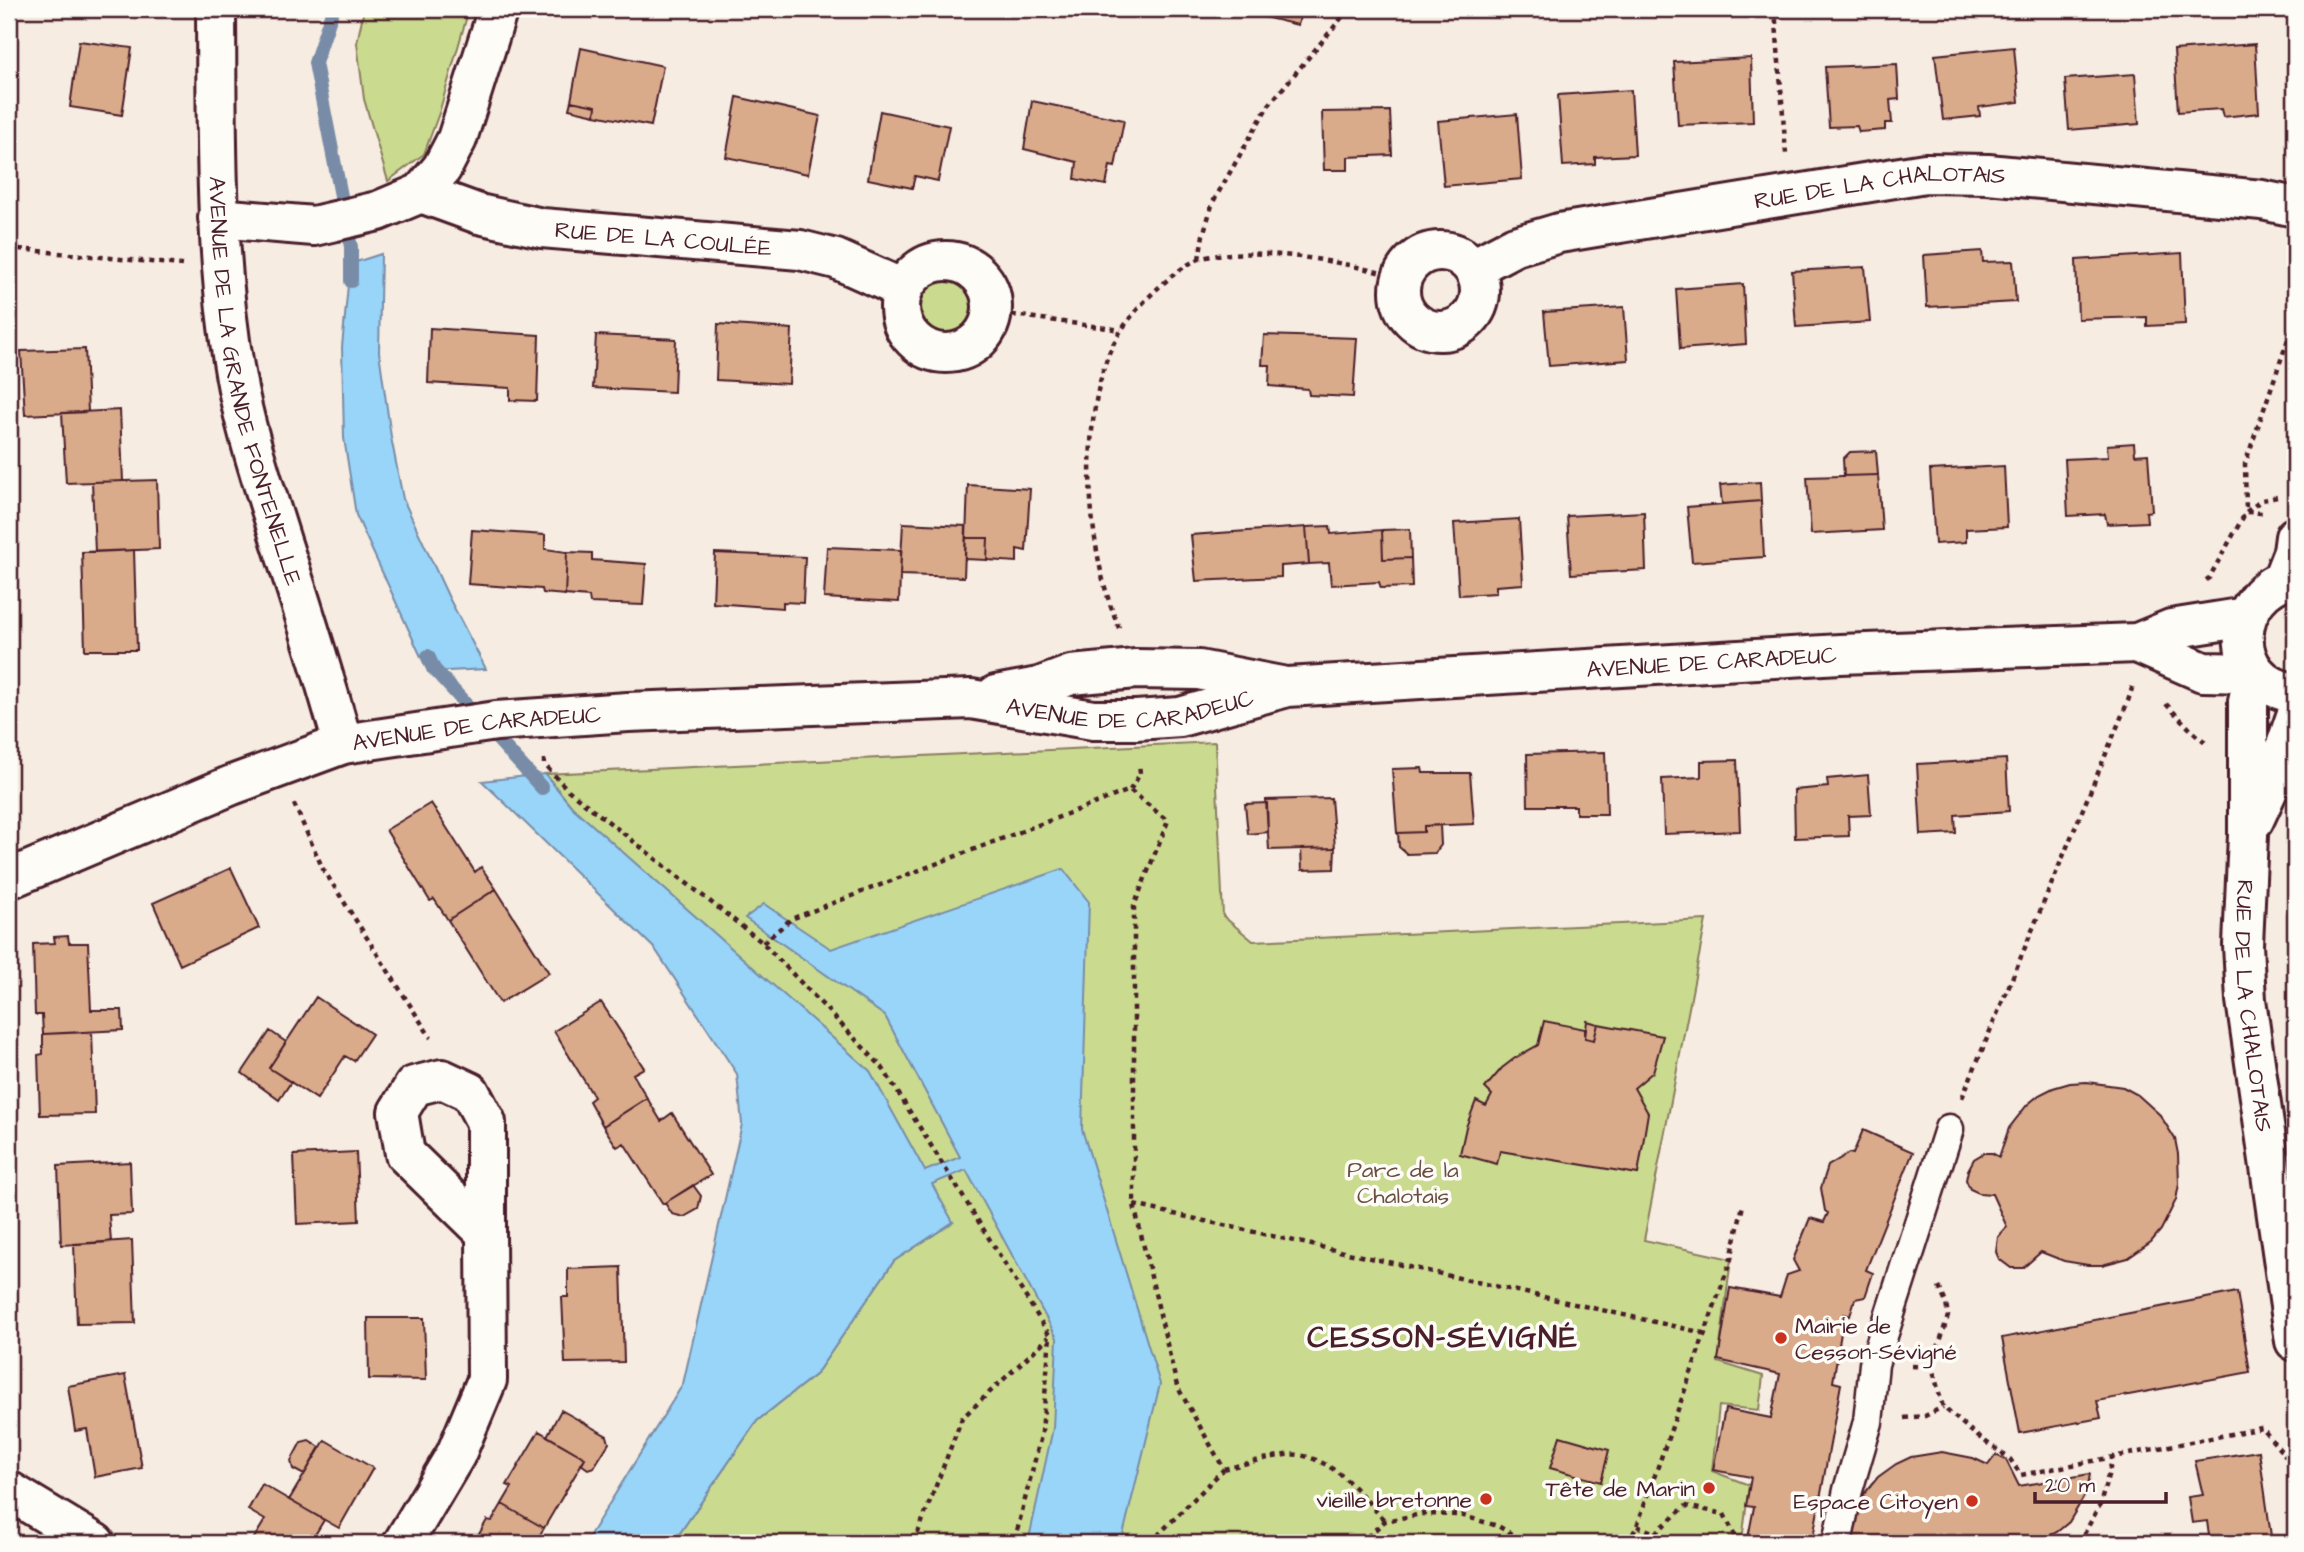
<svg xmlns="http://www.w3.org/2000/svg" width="2304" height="1552" viewBox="0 0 2304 1552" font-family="'Architects Daughter',sans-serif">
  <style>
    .green { fill: #cadb90; stroke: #8a7d5e; stroke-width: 2 }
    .water { fill: #98d5f9; stroke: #798ca7; stroke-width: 2 }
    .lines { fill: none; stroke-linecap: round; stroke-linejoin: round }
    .stream { stroke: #798ca7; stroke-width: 14 }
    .building { fill: #d9ab8b; stroke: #4a1f2b; stroke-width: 2 }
    .pedestrian-casing { stroke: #4a1f2b; stroke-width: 33 }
    .minor-casing { stroke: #4a1f2b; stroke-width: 44 }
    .secondary-casing { stroke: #4a1f2b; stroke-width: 44 }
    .path { stroke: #4a1f2b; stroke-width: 4.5; stroke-dasharray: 5 5; stroke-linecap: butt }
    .pedestrian { stroke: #fdfcf7; stroke-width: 28 }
    .minor { stroke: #fdfcf7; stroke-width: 38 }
    .secondary { stroke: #fdfcf7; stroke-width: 38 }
    .poi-dot { fill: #c8321e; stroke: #fdfcf7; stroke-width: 2.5 }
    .labels { text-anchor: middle; stroke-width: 7; stroke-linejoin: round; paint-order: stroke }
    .street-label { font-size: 23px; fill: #4a1f2b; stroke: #fdfcf7 }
    .park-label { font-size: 23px; fill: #6a4e44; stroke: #fdfcf7 }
    .poi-label { font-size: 23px; fill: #4a1f2b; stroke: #fdfcf7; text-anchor: end }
    .district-label { font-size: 30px; font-weight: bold; letter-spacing: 2px; fill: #4a1f2b; stroke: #fdfcf7 }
  </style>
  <rect width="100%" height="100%" fill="#f6ece1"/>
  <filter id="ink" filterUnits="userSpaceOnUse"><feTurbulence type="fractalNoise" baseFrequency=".0143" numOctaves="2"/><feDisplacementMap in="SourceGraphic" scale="14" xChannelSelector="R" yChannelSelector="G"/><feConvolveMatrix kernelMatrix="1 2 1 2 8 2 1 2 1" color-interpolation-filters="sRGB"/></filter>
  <g filter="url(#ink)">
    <path class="green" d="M364 9H469L439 113 424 154 388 181 364 99 357 43Z
      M921 307a26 26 0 1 1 52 0a26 26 0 1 1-52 0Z
      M1215 742 1223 916 1253 941 1706 920 1644 1240 1731 1259 1718 1362 1763 1376 1759 1410 1719 1406 1712 1471 1749 1485 1742 1541 1748 1543H673L757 1421 816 1374 894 1261 953 1222 572 807 545 774Z"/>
    <path class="water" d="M381 254 379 352 391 437 403 499 449 598 486 669 428 672 356 515 344 438 342 347 350 264Z
      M545 774 572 807 870 1071 925 1171 960 1157 885 1016 745 918 764 904 831 949 1063 869 1089 902 1082 1129 1160 1384 1121 1543H1028L1053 1428 1057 1338 966 1170 932 1184 953 1222 894 1261 816 1374 757 1421 673 1543H585L683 1384 742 1124 737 1074 655 949 482 781Z"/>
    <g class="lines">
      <path class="stream" d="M333 9 315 63 351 247V281
        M428 656 434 669 542 788"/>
    </g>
    <path class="building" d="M1230 9H1302L1298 25Z
      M79 41 132 48 122 115 70 107Z
      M2255 44 2259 113 2223 117 2221 109 2178 112 2174 50Z
      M2014 47 2019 102 1979 107 1980 116 1943 120 1935 55Z
      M581 48 663 66 651 126 595 115 596 106 571 101Z
      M1751 58 1753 122 1678 125 1674 62Z
      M1897 64 1899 99 1890 100 1892 123H1885V130L1859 132 1857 126 1829 127 1825 67Z
      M2135 74 2139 124 2069 130 2065 79Z
      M1631 90 1635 155 1595 157V164L1563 166 1558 95Z
      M737 97 820 116 808 174 726 157Z
      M571 101 596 106 595 115 569 109Z
      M1032 101 1124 120 1115 167 1110 166 1106 185 1075 179 1077 162 1024 149Z
      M880 111 949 126 938 181 915 176 912 188 868 179Z
      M1390 111 1392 155 1348 157V170H1324L1322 112Z
      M1517 114 1522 179 1444 186 1438 121Z
      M1982 251 1983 262 2013 261 2016 302 1927 307 1924 255Z
      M2182 253 2185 324 2147 326V317L2078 319 2076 260Z
      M1865 267 1870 322 1796 327 1792 271Z
      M1743 284 1746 344 1680 349 1676 289Z
      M1624 307 1628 360 1549 366 1544 312Z
      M718 324 792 329 789 384 716 380Z
      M430 328 539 335 537 401 510 400V388L428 383Z
      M596 335 676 339 674 392 593 388Z
      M1264 335 1357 338 1353 397 1309 395 1308 389 1269 386 1270 365H1262Z
      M85 349 88 412 25 415 21 351Z
      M120 410 123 481 66 483 62 413Z
      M2134 443 2135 455 2148 454 2152 511 2146 512 2147 522 2107 524 2105 514 2068 516 2065 459 2108 457 2107 445Z
      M1876 451 1878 475 1844 476 1843 459 1850 452Z
      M2004 466 2007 527 1966 529V542L1935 544 1930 470Z
      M1878 475 1882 530 1811 534 1807 477Z
      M157 480 159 549 95 552 92 482Z
      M1760 482 1761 501 1722 504 1720 485Z
      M968 485 1030 489 1026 551 1017 549V562L987 560 988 538H966Z
      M1761 501 1764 557 1692 562 1687 507Z
      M1644 512 1646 570 1571 574 1567 516Z
      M1519 519 1523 584 1496 586V593L1459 595 1454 523Z
      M903 523 966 526 964 577 900 575Z
      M1330 526 1331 534 1382 530 1383 559 1411 558 1412 587 1381 588 1379 582 1331 585 1329 563 1309 564 1306 527Z
      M1306 527 1309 564 1281 566V577L1196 581 1191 535Z
      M1410 529 1411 558 1383 559 1382 530Z
      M472 530 545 535V549L567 552 565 595 543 593 542 589 468 584Z
      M966 538H988L987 560 965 559Z
      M827 547 901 550 899 602 824 598Z
      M134 550 137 650H85L82 552Z
      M567 552 592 553V560L646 564 643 605 590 603 589 597 565 595Z
      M715 553 805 557 803 603 783 602V608L713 603Z
      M1605 752 1607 814H1576V806H1528L1527 754Z
      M2006 759 2009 811 1955 815 1956 833 1921 835 1917 764Z
      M1737 760 1740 831 1664 834 1662 779 1701 777V761Z
      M1422 768 1423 773H1470L1474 824 1424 826V832L1397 833 1392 769Z
      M1868 775 1871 815 1848 816 1849 836 1795 838 1794 790 1828 787 1827 779Z
      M1331 798 1335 848 1269 850 1266 800Z
      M431 803 475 872 481 867 496 889 448 920 434 899 430 901 386 830Z
      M1267 803 1268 832 1248 834 1245 804Z
      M1440 825 1441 845 1435 853 1407 854 1399 847 1398 833 1424 832V826Z
      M1335 848 1334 869 1302 870 1301 849Z
      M231 868 259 928 180 965 153 903Z
      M496 889 549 973 500 1003 448 920Z
      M68 936 69 943H88L91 1010H122L123 1030 43 1034 42 1015H35L33 944 55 943 54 937Z
      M316 997 372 1034 354 1061 345 1056 317 1099 269 1068Z
      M601 1002 644 1068 633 1074 647 1098 603 1126 589 1101 594 1097 554 1031Z
      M1544 1021 1585 1029V1038L1594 1040 1598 1024 1663 1036 1653 1072 1634 1088 1648 1113 1638 1174 1500 1151 1497 1164 1460 1154 1466 1127 1476 1101 1486 1106 1492 1095 1485 1088 1502 1068 1515 1058 1538 1045Z
      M1587 1021 1598 1024 1594 1040 1585 1038Z
      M270 1031 286 1042 269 1068 291 1082 279 1100 242 1073Z
      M92 1032 95 1114 40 1115 38 1055 43 1054V1034Z
      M2087 1082 2123 1087 2138 1095 2160 1115 2175 1139 2178 1154 2179 1184 2176 1200 2161 1230 2151 1242 2128 1258 2102 1265H2088L2064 1261 2041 1252 2023 1268H2011L1999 1259 1996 1252 1998 1237 2007 1227 1992 1194 1979 1193 1970 1189 1966 1180 1968 1170 1974 1159 1984 1153H1992L1999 1157 2009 1128 2027 1105 2039 1095 2053 1088 2070 1083Z
      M647 1098 661 1121 672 1113 711 1175 663 1204 624 1143 617 1147 603 1126Z
      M1863 1130 1913 1152 1866 1270 1873 1273 1865 1297 1855 1299 1850 1316 1844 1314 1833 1382 1841 1384 1812 1543H1775L1748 1538 1754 1507 1746 1506 1751 1477 1713 1470 1725 1409 1771 1418 1780 1374 1718 1360 1730 1288 1780 1297 1787 1275 1799 1271 1793 1260 1810 1218 1824 1222 1828 1213 1825 1211 1821 1188 1828 1166 1849 1153 1853 1154Z
      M356 1152 359 1221 297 1224 294 1155Z
      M130 1162 132 1214 109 1215 111 1242 61 1245 58 1166Z
      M693 1185 701 1196 698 1209 684 1217 672 1214 665 1203Z
      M132 1240 135 1323 77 1324 74 1244Z
      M621 1267 624 1362 565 1363 562 1297H568V1269Z
      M2237 1292 2250 1372 2097 1401 2101 1418 2020 1433 2002 1338Z
      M368 1318H424L426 1380 369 1379Z
      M125 1375 142 1468 95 1477 87 1429 75 1431 68 1386Z
      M561 1410 607 1436 609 1443 594 1467 588 1469 581 1464 585 1458 547 1436Z
      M539 1431 585 1458 544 1528 502 1504 512 1487 507 1485Z
      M1560 1436 1609 1450 1601 1482 1550 1468Z
      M309 1440 320 1447 304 1475 293 1469 291 1461 301 1442Z
      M325 1440 373 1468 339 1528 289 1500Z
      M2259 1451 2272 1543H2210L2207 1521 2192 1523 2188 1497 2203 1495 2195 1461Z
      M1942 1452 1973 1458 1988 1465 1996 1455 2006 1460 2019 1486 2090 1474 2087 1492 2069 1522 2057 1532 2035 1543H1851L1855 1514 1864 1494 1878 1477 1896 1464 1911 1457Z
      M262 1484 324 1520 310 1543H251L265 1520 248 1510Z
      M502 1504 544 1528 535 1543H474L487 1520 492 1521Z"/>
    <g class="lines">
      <g class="pedestrian-casing">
        <path id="pedestrian" d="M1837 1543 1848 1490 1868 1422 1874 1364 1949 1129"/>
      </g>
      <g class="minor-casing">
        <g id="minor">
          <path id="s1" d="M216 9C217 130 214 253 235 373 245 431 264 486 281 541 303 609 324 676 343 744"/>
          <path id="s2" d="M421 193 479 214 542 228 800 250 836 259 903 289"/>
          <path d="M218 218 314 226 378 211 421 193 442 168 457 139 498 9"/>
          <circle cx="1440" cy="291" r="40"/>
          <circle cx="946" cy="307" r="46"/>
          <path id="s3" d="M1473 268 1515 246 1559 233 1925 173 1988 174 2262 200 2295 207"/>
          <path d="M2137 643 2203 672 2254 673"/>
          <path d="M996 695 1039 687 1071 675 1136 669 1199 670 1281 686"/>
          <path id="s4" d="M9 879 232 785 343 744 496 721 628 712 971 699 1093 720H1136L1180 717 1287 687 1840 654 2137 643 2171 629 2246 617"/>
          <path d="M442 1079 470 1092 486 1122V1233L405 1154 398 1112 414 1086Z"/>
          <path d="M9 1491 95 1543"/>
          <path d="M403 1543 456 1454 487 1380 486 1233"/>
        </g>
      </g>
      <g class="secondary-casing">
        <g id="secondary">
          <path d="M2295 577C2228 590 2225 684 2295 693"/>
          <path d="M2282 580 2293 552 2295 537"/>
          <path id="s5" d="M2254 673 2248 701V835L2243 945 2246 1000 2295 1341"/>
          <path d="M2254 820 2279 766 2295 719"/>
        </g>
      </g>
      <path class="path" d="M1775 9 1786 154
        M9 248 182 265
        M1199 259 1203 235 1213 202 1268 106 1349 9
        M992 312 1121 330
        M2277 497 2262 500 2246 512 2245 464 2295 319
        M2206 580 2209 578 2246 512 2263 513
        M1119 628C1087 554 1080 438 1106 361 1116 332 1136 309 1158 288 1169 278 1188 262 1202 258 1254 245 1351 262 1401 279
        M2166 704 2191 730 2205 742
        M544 759V764L568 790 763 943 882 1067 1050 1336 1042 1432 1014 1543
        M1130 790 1140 774 1139 763
        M294 804 323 869 431 1038
        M763 943 791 919 1130 790 1168 821 1134 906V1205L1177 1386 1224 1469 1159 1534V1543
        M1962 1098 2128 701 2133 685
        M1134 1205 1704 1333
        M1939 1287 1946 1303 1948 1316 1932 1367 1943 1407 1976 1435 2010 1459 2021 1475 2262 1428 2285 1456 2295 1455
        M1912 1366 1932 1367
        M1904 1418 1925 1416 1943 1407
        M1224 1469C1242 1465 1283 1452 1299 1455 1337 1461 1361 1495 1385 1521
        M1637 1526 1655 1533 1660 1543
        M1655 1533 1686 1506 1724 1514 1739 1543
        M914 1543 962 1418 1049 1337
        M1360 1543 1385 1521 1422 1514 1460 1515 1498 1526 1527 1543
        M1628 1543 1637 1526 1731 1259 1743 1205
        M2079 1543 2100 1505 2113 1457"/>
      <use href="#pedestrian" class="pedestrian"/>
      <use href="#minor" class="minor"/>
      <use href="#secondary" class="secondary"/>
    </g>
  </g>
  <g class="poi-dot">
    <circle cx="1781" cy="1338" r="7"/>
    <circle cx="1709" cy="1488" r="7"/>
    <circle cx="1486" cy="1499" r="7"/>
    <circle cx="1972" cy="1501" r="7"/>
  </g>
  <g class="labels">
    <g class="street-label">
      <text dy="8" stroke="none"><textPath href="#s3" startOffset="418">RUE DE LA CHALOTAIS</textPath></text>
      <text dy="8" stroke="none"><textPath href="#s2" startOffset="248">RUE DE LA COULÉE</textPath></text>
      <text dy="8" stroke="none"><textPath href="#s1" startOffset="376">AVENUE DE LA GRANDE FONTENELLE</textPath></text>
      <text dy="8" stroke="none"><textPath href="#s4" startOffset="1738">AVENUE DE CARADEUC</textPath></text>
      <text dy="8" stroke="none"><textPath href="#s4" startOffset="1152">AVENUE DE CARADEUC</textPath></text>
      <text dy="8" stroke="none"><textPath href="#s4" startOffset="495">AVENUE DE CARADEUC</textPath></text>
      <text dy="8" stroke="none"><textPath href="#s5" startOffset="334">RUE DE LA CHALOTAIS</textPath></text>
    </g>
    <g class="park-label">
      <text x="1403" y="1177">Parc de la<tspan x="1403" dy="26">Chalotais</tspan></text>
    </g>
    <g class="poi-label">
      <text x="1795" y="1333" text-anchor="start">Mairie de<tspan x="1795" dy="26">Cesson-Sévigné</tspan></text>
      <text x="1695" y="1496">Tête de Marin</text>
      <text x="1472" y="1507">vieille bretonne</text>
      <text x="1958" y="1509">Espace Citoyen</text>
    </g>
    <g class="district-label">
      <text x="1443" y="1347">CESSON-SÉVIGNÉ</text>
    </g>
  </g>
  <rect width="2304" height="1552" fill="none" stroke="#fdfcf7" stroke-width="35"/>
  <rect x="18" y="18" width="2269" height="1517" fill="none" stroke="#4a1f2b" stroke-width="2.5" filter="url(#ink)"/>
  <path d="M2035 1492v10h131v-10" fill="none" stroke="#4a1f2b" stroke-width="3.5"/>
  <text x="2045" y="1492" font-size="21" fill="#4a1f2b" stroke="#fdfcf7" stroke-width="5" paint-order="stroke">20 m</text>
</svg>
